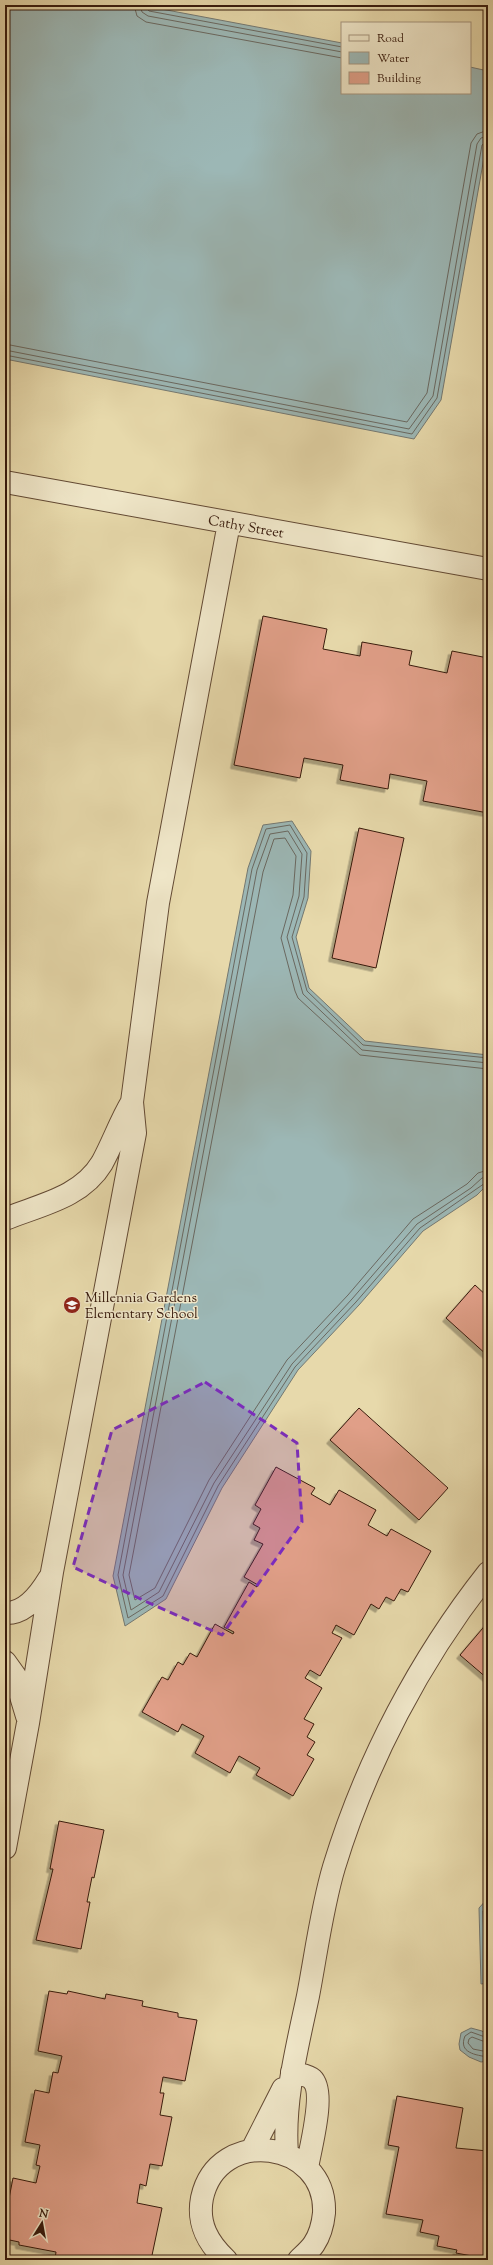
<svg xmlns="http://www.w3.org/2000/svg" width="493" height="2265" viewBox="0 0 493 2265" font-family="'Sorts Mill Goudy',serif">
  <style>
    .water { fill: #9cb7b5; stroke: #747871 }
    .lines { fill: none; stroke-linecap: round; stroke-linejoin: round }
    .shore { stroke: #6a6860; stroke-width: 1 }
    .building { fill: #e09f88; stroke: #371a0c; filter: url(#shadow) }
    .minor-casing { stroke: #634a34; stroke-width: 24 }
    .minor { stroke: #efe6c8; stroke-width: 22 }
    .marked { fill: #7b2cbf; fill-opacity: 0.2; stroke: #7b2cbf; stroke-width: 3; stroke-dasharray: 8 5; stroke-linejoin: round }
    .labels { text-anchor: middle; stroke-width: 3; stroke-linejoin: round; paint-order: stroke }
    .street-label { font-size: 14px; fill: #371a0c; stroke: #efe6c8 }
    .poi-label { font-size: 14px; fill: #371a0c; stroke: #efe6c8; text-anchor: start }
  </style>
  <defs>
    <filter id="shadow"><feDropShadow dx="-3.5" dy="3.5" stdDeviation="0" flood-color="#0004"/></filter>
  </defs>
  <rect width="100%" height="100%" fill="#e7d9ab"/>
  <filter id="stains"><feTurbulence type="fractalNoise" baseFrequency=".005" numOctaves="4"/><feColorMatrix values="0 0 0 0 .2 0 0 0 0 .09 0 0 0 0 .02 0 0 0 .5 -.17"/></filter>
  <radialGradient id="worn" r=".72"><stop offset=".6" stop-color="#630" stop-opacity="0"/><stop offset="1" stop-color="#630" stop-opacity=".3"/></radialGradient>
  <path class="water" d="M5 5H140L342 43V93H470V67L488 71V135L441 400 414 439 5 359Z
    M292 821 311 851 308 898 296 937 309 988 365 1041 488 1055V1184L477 1195 423 1231 359 1305 298 1370 222 1488 166 1599 125 1626 113 1576 248 868 263 825Z
    M488 1898V1983L481 1984 479 1908Z
    M471 2028 482 2031 488 2036V2061L481 2062 469 2057 460 2050 459 2044 461 2033Z"/>
  <g class="lines">
    <path class="shore" d="M134 5 137 16 146 22 342 58
      M140 5 142 12 148 16 342 52
      M145 5 149 11 342 47
      M5 344 407 422 427 393 471 143 477 134 488 130
      M5 350 409 429 433 396 477 144 481 138 488 136
      M5 355 412 434 437 398 482 145 488 141
      M488 1058 363 1045 307 991 292 937 304 897 307 853 290 825 266 829 252 869 118 1575 128 1618 163 1596 218 1486 295 1367 356 1302 420 1228 488 1181
      M488 1063 362 1050 303 994 287 937 299 896 302 854 288 831 270 834 257 870 123 1575 131 1610 159 1592 214 1483 292 1364 352 1299 417 1224 471 1188 482 1178 488 1176
      M488 1069 360 1055 298 998 295 991 281 938 293 895 296 856 285 838 274 839 263 872 129 1575 135 1600 155 1588 209 1480 287 1360 348 1295 413 1219 467 1184 478 1173 488 1170
      M488 1904 483 1911 485 1977 488 1979
      M488 2038 471 2032 465 2036C458 2053 476 2055 488 2057
      M488 2043 472 2037 469 2039 468 2043 473 2049 488 2052"/>
  </g>
  <path class="building" d="M263 616 327 629 323 649 360 656 362 642 412 651 409 665 447 673 452 651 488 658V813L423 801 427 781 390 774 388 789 340 780 343 765 304 758 300 778 234 765Z
    M359 828 404 838 376 968 332 958Z
    M475 1285 488 1297V1356L446 1318Z
    M359 1408 448 1488 419 1520 330 1440Z
    M276 1467 315 1488 311 1494 330 1505 339 1490 376 1510 368 1525 387 1536 391 1529 431 1551 408 1592 401 1589 394 1601 386 1597 379 1609 371 1604 354 1635 336 1625 332 1633 342 1638 320 1676 310 1670 305 1678 322 1688 304 1719 314 1724 307 1737 315 1742 307 1755 314 1759 293 1796 256 1775 260 1768 239 1756 230 1773 195 1753 204 1736 182 1724 178 1732 142 1712 162 1677 168 1680 178 1662 183 1665 190 1653 197 1657 215 1624 233 1634 234 1632 224 1627 249 1582 257 1587 258 1585 244 1577 263 1544 254 1540 260 1528 253 1524 261 1509 255 1505Z
    M488 1622V1679L460 1655Z
    M59 1821 104 1830 94 1878 92 1877 87 1902H90L81 1949 36 1940 53 1869H50Z
    M49 1991 67 1994 68 1991 105 1999 106 1994 143 2001 142 2006 178 2013V2017L197 2020 185 2081 163 2077 160 2093H164L160 2115 172 2117 162 2166 150 2164 146 2186 140 2184 137 2203 162 2208 151 2260H62L55 2259 56 2252 19 2245V2242L5 2239V2219L13 2178 36 2183 40 2166 36 2165 40 2145 25 2142 35 2090 49 2093 53 2072 58 2073 62 2056 38 2051Z
    M397 2096 463 2108 456 2148 488 2151V2259L456 2253 457 2250 437 2246 439 2236 420 2232 423 2220 386 2214 399 2147 388 2145Z"/>
  <g class="lines">
    <g class="minor-casing">
      <path id="minor" d="M5 482 488 569
        M5 1219C39 1205 81 1198 102 1163 113 1143 120 1122 132 1102
        M5 1613C25 1614 40 1594 49 1579
        M5 1662 15 1676 27 1716
        M5 1848 28 1723 52 1572 135 1133 132 1102 158 903 229 523
        M292 2072C297 2074 308 2075 312 2079 326 2092 310 2149 307 2168
        M252 2150 283 2089
        M287 2154C283 2101 297 2048 308 1996 316 1954 322 1907 334 1867 366 1762 420 1659 488 1573
        M226 2260C208 2243 197 2224 202 2198 218 2125 327 2140 324 2213 323 2223 320 2235 314 2244 310 2250 304 2255 299 2260"/>
    </g>
    <use href="#minor" class="minor"/>
  </g>
  <path class="marked" d="M205 1382 297 1443 302 1522 222 1635 147 1602 73 1567 112 1430Z"/>
  <defs>
    <g id="school-disc" transform="scale(0.9)"><circle r="9.5" fill="#8f2418" stroke="#efe6c8"/><path d="M0-5L7-2L0 1L-7-2ZM-4 1L0 2.5L4 1V4Q0 6-4 4Z" fill="#fff"/></g>
  </defs>
  <g fill-rule="evenodd">
    <use href="#school-disc" x="72" y="1305"/>
  </g>
  <g class="labels">
    <g class="street-label">
      <text transform="translate(246 526) rotate(10)" y="5">Cathy Street</text>
    </g>
    <g class="poi-label">
      <text x="85" y="1302">Millennia Gardens<tspan x="85" dy="16">Elementary School</tspan></text>
    </g>
  </g>
  <rect width="493" height="2265" fill="none" stroke="#e7d9ab" stroke-width="20"/>
  <rect x="6" y="6" width="481" height="2253" fill="none" stroke="#371a0c" stroke-width="2"/>
  <rect x="10" y="10" width="473" height="2245" fill="none" stroke="#371a0c"/>
  <rect x="341" y="22" width="130" height="72" fill="#efe6c8" stroke="#a5947d"/>
  <rect x="349" y="35" width="20" height="6" fill="#efe6c8" stroke="#a5947d"/>
  <text x="377" y="42" font-size="12" fill="#371a0c">Road</text>
  <rect x="349" y="52" width="20" height="12" fill="#9cb7b5" stroke="#a5947d"/>
  <text x="377" y="62" font-size="12" fill="#371a0c">Water</text>
  <rect x="349" y="72" width="20" height="12" fill="#e09f88" stroke="#a5947d"/>
  <text x="377" y="82" font-size="12" fill="#371a0c">Building</text>
  <g transform="translate(42 2223) rotate(11)" stroke="#efe6c8" stroke-width="3" paint-order="stroke">
  <path d="M0-3L7 15L0 10L-7 15Z" fill="#371a0c"/>
  <text y="-6" font-size="11" font-weight="bold" text-anchor="middle" fill="#371a0c">N</text>
  </g>
  <rect width="100%" height="100%" filter="url(#stains)"/>
  <rect width="100%" height="100%" fill="url(#worn)"/>
</svg>
